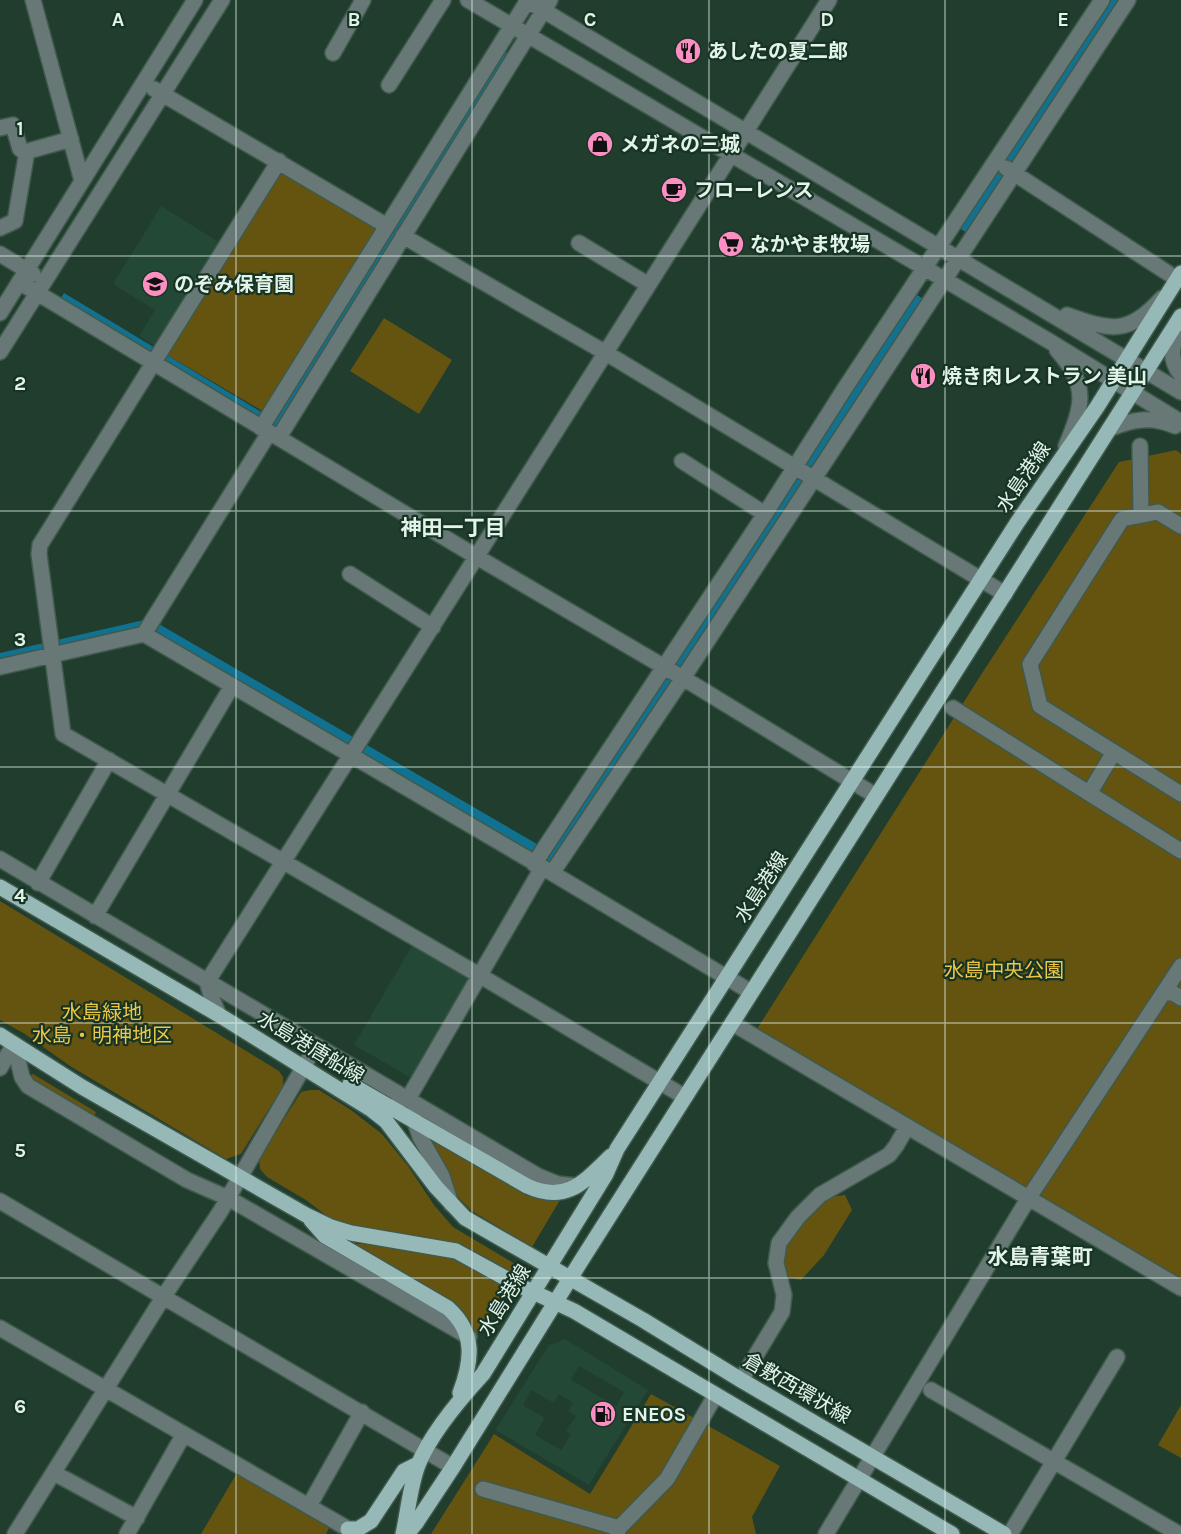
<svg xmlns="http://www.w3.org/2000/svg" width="1181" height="1534" viewBox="0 0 1181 1534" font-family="Karla,'Noto Sans JP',sans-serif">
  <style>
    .built { fill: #234835; fill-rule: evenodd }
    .green { fill: #655310 }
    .water { fill: #117191 }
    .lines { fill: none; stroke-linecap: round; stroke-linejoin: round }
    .minor-casing { stroke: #3f5a4c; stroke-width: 18 }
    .major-casing { stroke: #3f5a4c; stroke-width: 18 }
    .minor { stroke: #677877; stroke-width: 15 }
    .major { stroke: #96b9b8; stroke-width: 15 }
    .grid { fill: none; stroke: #e2f3e9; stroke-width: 1.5; stroke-opacity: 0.55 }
    .labels { text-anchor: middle; stroke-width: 4.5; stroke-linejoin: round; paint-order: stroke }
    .poi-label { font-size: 20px; font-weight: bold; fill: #e2f3e9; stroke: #163324; text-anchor: start }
    .street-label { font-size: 20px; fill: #e2f3e9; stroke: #163324 }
    .park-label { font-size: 20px; fill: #ecc645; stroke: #163324 }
    .neighbourhood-label { font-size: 21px; font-weight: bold; fill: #e2f3e9; stroke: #163324 }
    .grid-label { font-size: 20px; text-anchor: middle; font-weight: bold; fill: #e2f3e9; stroke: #163324; stroke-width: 4.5; stroke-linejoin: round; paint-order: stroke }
  </style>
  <rect width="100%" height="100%" fill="#203d2e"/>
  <path class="built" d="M161 206 222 244 157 347 139 336 155 310 113 284Z
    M413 944 472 979 413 1079 354 1045Z
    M565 1339 648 1390 589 1485 495 1430 549 1345ZM579 1366 624 1392 616 1406 571 1380ZM531 1390 554 1403 559 1394 573 1403 568 1411 576 1416 566 1431 571 1434 561 1450 535 1435 545 1418 523 1405Z"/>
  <path class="green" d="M288 173 373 223 376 232 264 412 167 355 277 176Z
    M384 318 452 360 419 414 350 371Z
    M1176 450 1181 454V1278L812 1064 757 1029 979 678 1119 462Z
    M0 901 279 1071 283 1077V1086L241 1154 226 1159 70 1066 25 1034 0 1020Z
    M33 1074 96 1112 93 1118 30 1080V1076Z
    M310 1090H319L351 1110 382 1134 408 1166 434 1205 453 1227 520 1267 515 1276 464 1249 427 1237 364 1231 339 1225 306 1200 267 1177 260 1169 259 1159 301 1092Z
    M426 1135 525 1195 548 1201 560 1200 532 1247 472 1211 459 1198Z
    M845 1195 852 1210 824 1255 801 1280 786 1277 781 1260 784 1244 806 1216 830 1197Z
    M354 1244C387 1244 451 1251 479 1267 489 1272 497 1281 506 1287L474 1339 469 1321 456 1308 355 1248Z
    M651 1394 780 1466 752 1517 756 1534H431L494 1434 590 1494Z
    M1181 1405V1458L1158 1445Z
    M237 1473 329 1528 326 1534H201Z"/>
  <path class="water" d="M1111 0H1120L967 233 959 228Z
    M502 50 509 54 276 430 61 298 64 293 263 413Z
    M915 294 924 299 551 863 154 633 0 661V653L144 620 159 624 549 851Z"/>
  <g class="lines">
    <g class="minor-casing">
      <path id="minor" d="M33 0 82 181
        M468 0 1049 341 1181 422
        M526 0 1181 392
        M333 53 363 0
        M389 85 443 0
        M154 89 387 226
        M0 128 13 125 20 149 25 152 71 139
        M279 161 40 545 39 554 63 734 479 975 685 1097
        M1006 168 1177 279
        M0 228 15 221 27 151
        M403 236 606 353 1005 594
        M579 243 647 284
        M0 254 33 274
        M19 282 477 557 683 678 876 796
        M0 313 195 0
        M1067 315C1112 331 1128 335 1162 298
        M1181 324C1173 342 1167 358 1181 375
        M1057 350C1089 386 1083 405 1066 446
        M0 352 222 0
        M261 428 528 0
        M1109 429C1133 419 1151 416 1175 426
        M279 437 550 0
        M1140 446 1141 515
        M682 461 765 514
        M1181 526 1158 512 1122 519 1030 664 1040 706 1181 794
        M350 574 433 627
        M144 634 269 433
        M0 667 144 634 552 873 751 992
        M953 708 1181 851
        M1090 792 1114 752
        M0 859 538 1176 558 1184 577 1186
        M534 864 765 514 845 388 1102 0
        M552 873 683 678 1128 0
        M38 883 109 760
        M95 916 232 686
        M1164 993H1173L1181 998
        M219 1015 212 999 207 982 829 0
        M732 1023 1181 1288
        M14 1044 22 1077 28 1086 187 1180 228 1198 469 1337
        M0 1068 14 1044
        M399 1101 407 1099 412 1092 542 868
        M412 1113 420 1137 442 1176 451 1204
        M0 1201 453 1467
        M0 1328 357 1534
        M741 1380 782 1312 784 1295 776 1263 779 1243 798 1217 820 1195 889 1155 896 1146 907 1127
        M931 1390 1179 1534
        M54 1473 137 1518
        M483 1489 619 1528
        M309 1506 362 1412
        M15 1534 164 1296 220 1212 307 1061
        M127 1534 184 1434
        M617 1534 619 1528 667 1479 715 1396
        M826 1534 1028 1199 1181 966
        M1010 1534 1117 1357"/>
    </g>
    <g class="major-casing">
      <path id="major" d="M0 887 219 1015 372 1110 386 1121 436 1187 465 1218 643 1320 741 1380 1004 1534
        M0 1035 82 1087 306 1215 331 1227 351 1233 456 1251 518 1285 574 1311 952 1534
        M350 1084 527 1186C566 1204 584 1182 611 1156
        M311 1220 325 1236 448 1308C476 1333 472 1361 460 1393
        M348 1529H358L371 1521 404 1471 418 1464
        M403 1534C408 1512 410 1486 418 1465 431 1433 460 1399 483 1374L606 1174 617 1149 1017 523 1097 407 1181 273
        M407 1534 416 1523 453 1467 581 1261 1181 316"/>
    </g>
    <use href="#minor" class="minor"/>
    <use href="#major" class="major"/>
  </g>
  <path class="grid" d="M236 0V1534M472 0V1534M709 0V1534M945 0V1534M0 256H1181M0 511H1181M0 767H1181M0 1023H1181M0 1278H1181"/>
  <defs>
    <g id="restaurant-disc" transform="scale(1.35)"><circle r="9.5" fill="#fc8fc1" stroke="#163324"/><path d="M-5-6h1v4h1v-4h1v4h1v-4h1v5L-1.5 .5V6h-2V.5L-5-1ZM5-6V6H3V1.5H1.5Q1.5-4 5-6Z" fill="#111"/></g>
    <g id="shop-disc" transform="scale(1.35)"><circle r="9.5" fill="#fc8fc1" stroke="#163324"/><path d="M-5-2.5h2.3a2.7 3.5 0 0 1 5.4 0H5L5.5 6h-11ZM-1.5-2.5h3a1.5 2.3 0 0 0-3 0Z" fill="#111"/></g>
    <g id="cafe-disc" transform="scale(1.35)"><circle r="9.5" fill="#fc8fc1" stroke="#163324"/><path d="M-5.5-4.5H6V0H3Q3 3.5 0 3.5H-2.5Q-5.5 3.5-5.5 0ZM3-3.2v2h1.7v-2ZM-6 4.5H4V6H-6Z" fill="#111"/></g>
    <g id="supermarket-disc" transform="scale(1.35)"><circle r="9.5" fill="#fc8fc1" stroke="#163324"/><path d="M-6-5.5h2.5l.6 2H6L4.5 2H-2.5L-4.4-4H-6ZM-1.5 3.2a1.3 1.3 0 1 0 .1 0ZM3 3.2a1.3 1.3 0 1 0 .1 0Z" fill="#111"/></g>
    <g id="school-disc" transform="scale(1.35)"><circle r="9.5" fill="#fc8fc1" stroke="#163324"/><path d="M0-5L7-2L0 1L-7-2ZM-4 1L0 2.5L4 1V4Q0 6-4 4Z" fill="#111"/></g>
    <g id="fuel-disc" transform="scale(1.35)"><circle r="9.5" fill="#fc8fc1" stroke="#163324"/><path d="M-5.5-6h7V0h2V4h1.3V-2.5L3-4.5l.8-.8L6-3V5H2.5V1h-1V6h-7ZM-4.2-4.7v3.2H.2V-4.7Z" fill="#111"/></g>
  </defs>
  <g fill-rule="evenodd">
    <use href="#restaurant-disc" x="688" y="51"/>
    <use href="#shop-disc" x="600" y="144"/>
    <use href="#cafe-disc" x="674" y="190"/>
    <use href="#supermarket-disc" x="731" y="244"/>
    <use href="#school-disc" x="155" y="284"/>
    <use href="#restaurant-disc" x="923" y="376"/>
    <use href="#fuel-disc" x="603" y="1414"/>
  </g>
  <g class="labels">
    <g class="poi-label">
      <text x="708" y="58">あしたの夏二郎</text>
      <text x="620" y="151">メガネの三城</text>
      <text x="694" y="197">フローレンス</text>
      <text x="750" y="251">なかやま牧場</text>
      <text x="174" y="291">のぞみ保育園</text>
      <text x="942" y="383">焼き肉レストラン 美山</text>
      <text x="622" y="1421">ENEOS</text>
    </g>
    <g class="street-label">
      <text transform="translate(1023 477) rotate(-56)" y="7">水島港線</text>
      <text transform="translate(761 887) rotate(-57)" y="7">水島港線</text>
      <text transform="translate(311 1047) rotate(31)" y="7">水島港唐船線</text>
      <text transform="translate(504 1300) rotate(-58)" y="7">水島港線</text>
      <text transform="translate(797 1388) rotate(30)" y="7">倉敷西環状線</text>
    </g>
    <g class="park-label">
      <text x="1004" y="977">水島中央公園</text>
      <text x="102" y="1019">水島緑地<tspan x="102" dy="23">水島・明神地区</tspan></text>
    </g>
    <g class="neighbourhood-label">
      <text x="453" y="535">神田一丁目</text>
      <text x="1040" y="1264">水島青葉町</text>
    </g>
  </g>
  <g class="grid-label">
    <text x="118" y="26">A</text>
    <text x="354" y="26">B</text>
    <text x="590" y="26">C</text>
    <text x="827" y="26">D</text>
    <text x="1063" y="26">E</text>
    <text x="20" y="135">1</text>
    <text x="20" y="390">2</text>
    <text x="20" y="646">3</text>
    <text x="20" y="902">4</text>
    <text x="20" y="1157">5</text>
    <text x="20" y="1413">6</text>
  </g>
</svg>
